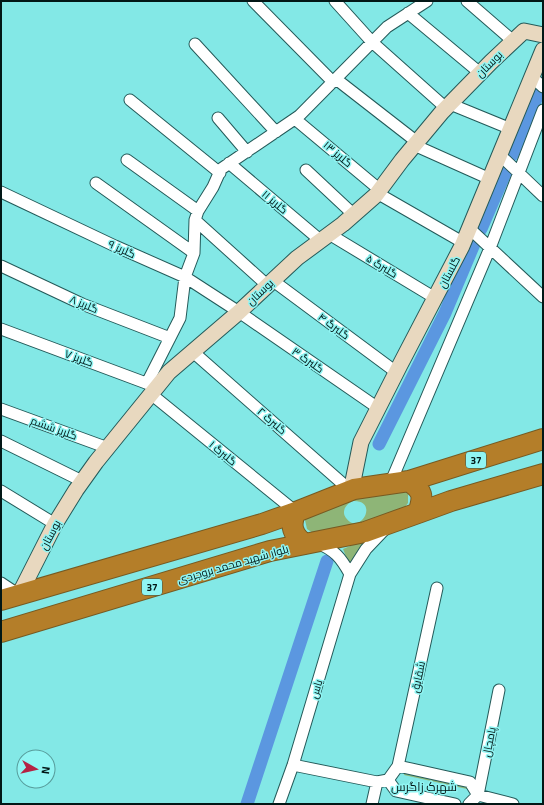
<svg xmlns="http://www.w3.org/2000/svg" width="544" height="805" viewBox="0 0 544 805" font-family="Georgia,Cairo,serif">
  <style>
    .green { fill: #8eb577; fill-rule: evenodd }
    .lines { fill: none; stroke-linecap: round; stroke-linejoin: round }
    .canal { stroke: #5b97e0; stroke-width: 13 }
    .street-casing { stroke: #245a59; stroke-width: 13 }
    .secondary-casing { stroke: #245a59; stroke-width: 17 }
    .highway-casing { stroke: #765a22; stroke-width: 22 }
    .street { stroke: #fff; stroke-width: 11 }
    .secondary { stroke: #e8d8bf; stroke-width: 15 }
    .highway { stroke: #b47e29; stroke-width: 20 }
    .labels { text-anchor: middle; stroke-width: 3; stroke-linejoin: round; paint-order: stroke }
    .shield { fill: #90f5f3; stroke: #2d5a58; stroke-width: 1 }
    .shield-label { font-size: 10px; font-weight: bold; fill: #021716 }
    .street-label { font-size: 11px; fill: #021716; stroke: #90f5f3 }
    .neighbourhood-label { font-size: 12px; fill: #021716; stroke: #90f5f3 }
  </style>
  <rect width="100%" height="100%" fill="#83e8e6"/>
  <path class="green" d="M404 489 408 494V503L405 507 383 520 313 533 307 529 305 520C325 499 376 494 404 489ZM353 501C380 500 360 537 346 518 341 511 346 504 353 501Z
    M367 539 349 564 343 549Z
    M406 765 469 780 467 789 404 775Z"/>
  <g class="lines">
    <path class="canal" d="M512 155 539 92
      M481 229 506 171
      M379 444 445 313 474 244
      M247 804 327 561"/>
    <g class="street-casing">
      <path id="street" d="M253 1 333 82
        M335 1 372 42 446 108
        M467 1 513 41
        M408 13 480 73
        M195 44 276 132
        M532 77 543 87
        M336 79 417 142
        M130 100 220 173
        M450 104 511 129
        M218 118 247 152
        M295 119 380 190
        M414 145 490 179
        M500 155 543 196
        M127 160 198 211
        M229 163 320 240
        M306 170 353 214
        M96 183 194 253
        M1 192 115 246 185 277 239 312 378 408
        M377 193 464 243
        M195 220 267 285
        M470 229 543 297
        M329 234 435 298
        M1 266 82 304 170 338
        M272 280 396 372
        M1 329 154 386
        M192 351 351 491
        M147 383 180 318 185 277 194 253 195 220 198 211 213 187 221 169 299 116 387 27 427 1
        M151 394 296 512
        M1 409 108 448
        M1 441 82 481
        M390 484 490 248 543 110
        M1 491 55 524
        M317 543C335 550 341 558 350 574
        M1 583 19 595
        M499 690 478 795 513 804
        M293 765 377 782 388 780
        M398 766 437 588
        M279 804 293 765 350 574 366 549 386 528
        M372 804 377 782
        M455 804 396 791 388 780 398 766 470 782 478 795 469 804"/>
    </g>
    <g class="secondary-casing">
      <path id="secondary" d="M351 491 361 442 400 365 462 246 543 50
        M19 595 55 524 76 490 96 462 169 372 239 312 297 258 343 224 376 195 402 160 442 112 491 62 524 31 543 35"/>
    </g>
    <g class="highway-casing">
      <path id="highway" d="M409 481C423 491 424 496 418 513L365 532 305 544C293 536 289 525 296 512L354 489 409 481 543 439
        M418 513 451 501 543 474
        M1 600 262 524 296 512
        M1 632 270 551 305 544"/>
    </g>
    <use href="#street" class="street"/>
    <use href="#secondary" class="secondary"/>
    <use href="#highway" class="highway"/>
  </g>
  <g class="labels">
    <g class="shield">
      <rect x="466" y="452" width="20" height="16" rx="3"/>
      <rect x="142" y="579" width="20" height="16" rx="3"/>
    </g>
    <g class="shield-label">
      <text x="476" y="464">37</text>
      <text x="152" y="591">37</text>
    </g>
    <g class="street-label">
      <text transform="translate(489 64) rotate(-45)" y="4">بوستان</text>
      <text transform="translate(338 154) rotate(40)" y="4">گلریز ۱۳</text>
      <text transform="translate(275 202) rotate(40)" y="4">گلریز ۱۱</text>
      <text transform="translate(122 249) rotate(24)" y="4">گلریز ۹</text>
      <text transform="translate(382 266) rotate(31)" y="4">گلبرگ ۵</text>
      <text transform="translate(449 272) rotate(-62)" y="4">گلستان</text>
      <text transform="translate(260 292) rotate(-43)" y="4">بوستان</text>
      <text transform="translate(84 304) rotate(23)" y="4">گلریز ۸</text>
      <text transform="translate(334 326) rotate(37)" y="4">گلبرگ ۴</text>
      <text transform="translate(79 358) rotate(20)" y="4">گلریز ۷</text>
      <text transform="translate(308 360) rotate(35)" y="4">گلبرگ ۳</text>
      <text transform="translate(272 421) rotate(41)" y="4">گلبرگ ۲</text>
      <text transform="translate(54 428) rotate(20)" y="4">گلریز ششم</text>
      <text transform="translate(223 453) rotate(39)" y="4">گلبرگ ۱</text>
      <text transform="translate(50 535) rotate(-62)" y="4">بوستان</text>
      <text transform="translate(233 564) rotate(-16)" y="4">بلوار شهید محمد بروجردی</text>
      <text transform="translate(418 677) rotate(-78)" y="4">شقایق</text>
      <text transform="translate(316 689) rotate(-73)" y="4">یاس</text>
      <text transform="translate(489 742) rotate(-79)" y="4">پامچال</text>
    </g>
    <g class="neighbourhood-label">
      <text x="424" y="791">شهرک زاگرس</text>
    </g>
  </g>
  <rect width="544" height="805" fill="none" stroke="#021716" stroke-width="4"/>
  <g transform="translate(36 769) rotate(98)"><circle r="19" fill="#90f5f3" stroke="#579c9b"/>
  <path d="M0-3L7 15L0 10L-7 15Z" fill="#b52344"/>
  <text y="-6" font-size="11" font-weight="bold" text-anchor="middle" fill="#021716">N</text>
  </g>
</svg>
